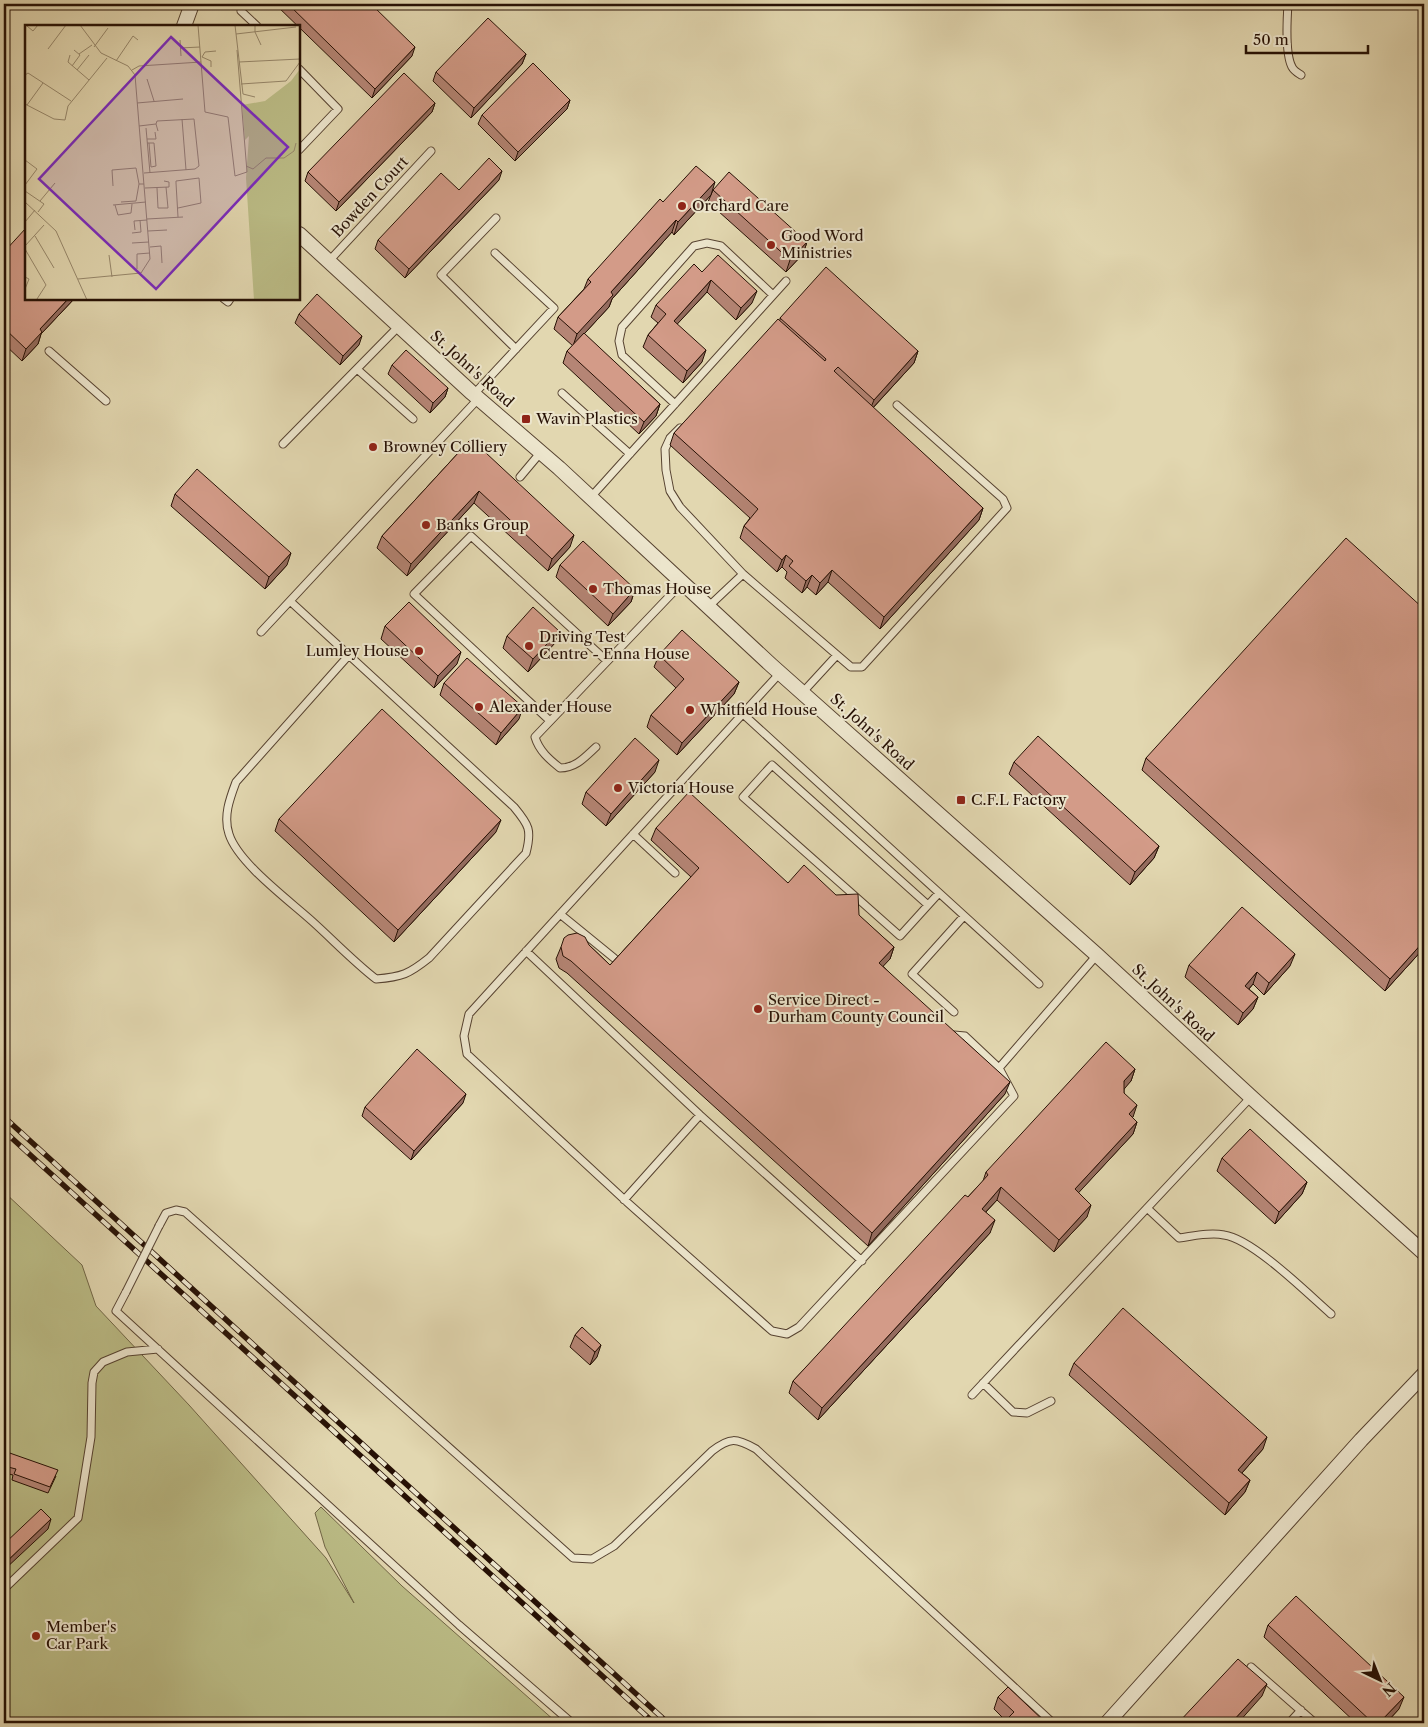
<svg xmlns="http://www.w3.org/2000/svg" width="1428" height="1727" viewBox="0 0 1428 1727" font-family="'Libre Caslon Text',serif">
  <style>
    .green { fill: #bbbc86; stroke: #716646 }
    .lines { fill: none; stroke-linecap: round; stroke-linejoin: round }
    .service-casing { stroke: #564230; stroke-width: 9 }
    .minor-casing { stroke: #564230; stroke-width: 16 }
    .service { stroke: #ece5cc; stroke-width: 7 }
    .minor { stroke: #ece5cc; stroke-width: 14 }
    .rail-casing { stroke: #271105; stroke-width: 5.5 }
    .rail { stroke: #ece5cc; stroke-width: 4; stroke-dasharray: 11; stroke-linecap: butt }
    .service-bridge-casing { stroke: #564230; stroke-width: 9; stroke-linecap: butt }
    .service-bridge { stroke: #ece5cc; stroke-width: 7 }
    .wall { fill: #b58575; stroke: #271105 }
    .shaded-wall { fill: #946c5f; stroke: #271105 }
    .building { fill: #d39b88; stroke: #271105 }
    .poi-dot { fill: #8f2418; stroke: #ece5cc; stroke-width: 2 }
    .labels { text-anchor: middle; stroke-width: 4; stroke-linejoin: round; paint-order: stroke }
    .street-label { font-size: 15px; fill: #271105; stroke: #ece5cc }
    .poi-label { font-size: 15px; fill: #271105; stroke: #ece5cc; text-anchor: start }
    .inset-road { fill: none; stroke: #97886c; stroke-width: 1 }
    .view { fill: #7b2cbf; fill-opacity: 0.15; stroke: #7b2cbf; stroke-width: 2.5 }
    .inset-edge { fill: none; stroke: #271105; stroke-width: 2.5 }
  </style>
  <rect width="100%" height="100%" fill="#e2d7b0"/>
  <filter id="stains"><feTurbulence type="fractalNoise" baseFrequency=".004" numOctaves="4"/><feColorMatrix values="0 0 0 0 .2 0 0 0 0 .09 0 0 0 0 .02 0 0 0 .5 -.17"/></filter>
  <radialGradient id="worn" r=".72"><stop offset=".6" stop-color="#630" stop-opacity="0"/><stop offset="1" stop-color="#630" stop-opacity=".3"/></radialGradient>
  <path class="green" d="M4 1192 82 1265 96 1306 189 1405 326 1558 354 1603 325 1547 315 1513 321 1507 402 1586 555 1721 553 1723H4Z"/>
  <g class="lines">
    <g class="service-casing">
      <path id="service" d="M1288 4C1287 19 1285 54 1292 67 1294 71 1298 73 1301 75
        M241 11 257 26
        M299 69 338 109 299 150
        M496 218 441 275 516 349
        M329 261 431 151
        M224 299 228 302 230 299
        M49 351 106 401
        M357 369 413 419
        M562 393 630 454
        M474 394 554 308 495 253
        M675 404 622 355 619 341 622 327 694 246 707 243 721 246 773 295
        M680 428 670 438 665 449 666 470 670 491 680 507 743 574 708 607
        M283 444 399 326
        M520 477 541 452
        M591 497 786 281
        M743 574 851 667H862L1007 508 1003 499 897 405
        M290 601 514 807C529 825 532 830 526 853L429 958C409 974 402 977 376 979 354 962 334 941 313 922 290 901 238 863 229 834 223 816 230 798 236 782L349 655
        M261 632 479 398
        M780 673 469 1014 464 1036 467 1054 628 1203 772 1331 787 1334 799 1327 1014 1096 999 1068
        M803 692 837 655
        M743 714 1039 984
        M549 720 414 594 471 536 607 661
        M596 747C585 757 576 768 560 768 550 760 539 751 535 737L682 583
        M633 834 675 873
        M928 905 772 765 743 797 900 936 939 893
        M560 914 614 958
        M526 951 700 1115 862 1261
        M954 1012 912 974 964 916
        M952 1037 954 1035 965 1036 999 1068 1097 955
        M624 1200 700 1115
        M1147 1208 1179 1238C1194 1236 1210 1232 1224 1235 1253 1239 1308 1294 1331 1314
        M159 1226 166 1213 176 1210 185 1212 573 1558 592 1559 614 1546 712 1451C730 1437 736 1438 756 1449L1053 1723
        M126 1292 116 1311 459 1625 572 1723
        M983 1383 1013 1412 1027 1413 1051 1401
        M972 1395 1251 1097
        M4 1589 78 1518 91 1437 92 1383 94 1372 103 1362 127 1352 158 1349
        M1251 1667 1315 1723
        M1289 1723 1301 1710"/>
    </g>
    <g class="minor-casing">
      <path id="minor" d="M184 26 192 4
        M299 234 472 393 559 468 771 665 1097 955 1251 1097 1424 1253
        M1107 1723 1361 1440 1424 1374"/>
    </g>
    <use href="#service" class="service"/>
    <use href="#minor" class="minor"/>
    <g class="rail-casing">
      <path id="rail" d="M4 1117 668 1723
        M4 1131 654 1723"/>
    </g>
    <use href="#rail" class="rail"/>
    <g class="service-bridge-casing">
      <path id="service-bridge" d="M126 1292 159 1226"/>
    </g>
    <use href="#service-bridge" class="service-bridge"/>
  </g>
  <path class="wall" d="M275 4H371L412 56 372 98Z
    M526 54 522 64 471 118 433 81 436 72Z
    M570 100 567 109 515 161 478 124 482 115Z
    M435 103 432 112 336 211 305 181 308 172Z
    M499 180 405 278 375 249 378 240 459 190Z
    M713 190 807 242 803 254 786 272 708 202Z
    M711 195 674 235 672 232 612 299 609 307 584 334 660 404 656 416 639 434 563 363 567 351 573 346 554 329 558 317 584 289 588 279 663 202Z
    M4 252 26 299H74L41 334 38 344 22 361 4 344Z
    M702 272 752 303 736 320 707 292 677 324 702 362 683 383 643 347 648 335 658 323 651 317 656 305Z
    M299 314 359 345 340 365 295 323Z
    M780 318 918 351 914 363 873 408 983 508 979 520 880 629 828 582 816 595 807 587 802 593 785 578 787 572 782 567 777 572 740 538 744 526 750 518 670 445 674 433 780 320Z
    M392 365 448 388 445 397 430 413 388 374Z
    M471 439 570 547 548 571 474 503 407 576 377 548 382 536Z
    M175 494 287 565 265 589 171 506Z
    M560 565 635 589 631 602 608 626 556 577Z
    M385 626 457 664 434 688 381 639Z
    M507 636 555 643 528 672 503 648Z
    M659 655 739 682 734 694 677 755 647 727 651 715 676 688 654 667Z
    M444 683 519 719 496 745 440 695Z
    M1146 758 1424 948 1385 991 1142 770Z
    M1014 762 1159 846 1154 858 1130 885 1009 774Z
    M655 772 606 826 582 804 586 792Z
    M279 819 496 832 394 942 275 831Z
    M656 828 788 883 836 895 894 947 890 959 883 966 1005 1094 868 1246 567 973 559 968 556 959 561 947 589 945 610 965 691 877 651 840Z
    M1189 965 1290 966 1264 995 1253 984 1249 989 1258 997 1253 1009 1238 1025 1185 977Z
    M1135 1069 1131 1081 1124 1088V1093L1133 1117 1132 1118 1137 1122 1133 1134 1078 1193 1087 1217 1054 1252 997 1200 986 1212 990 1233 818 1420 789 1393 793 1381 983 1181 986 1172Z
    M463 1103 411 1160 362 1116 365 1107Z
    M1222 1158 1307 1182 1302 1194 1275 1224 1217 1171Z
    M582 1327 597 1357 590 1365 570 1347 575 1335Z
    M1074 1363 1263 1449 1242 1473 1250 1480 1245 1492 1225 1515 1069 1375Z
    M4 1451 56 1476 48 1493 12 1480 13 1475 4 1473Z
    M1268 1625 1399 1709 1386 1723H1356L1264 1637Z
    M998 1697 1046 1723 1006 1721 994 1709Z"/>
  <path class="shaded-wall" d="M415 47 412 56 372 98 375 89Z
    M526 54 522 64 471 118 474 108Z
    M570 100 567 109 515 161 518 152Z
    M435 103 432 112 336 211 339 202Z
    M502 171 499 180 405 278 409 269Z
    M715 182 711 195 674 235 678 222Z
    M676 220 672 232 612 299 609 307 573 346 577 334 611 292Z
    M807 242 803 254 786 272 790 260Z
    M711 280 707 292 669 333 674 321Z
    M757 291 752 303 736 320 741 308Z
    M68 299H74L41 334 38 344 22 361 26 349 40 329Z
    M362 336 359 345 340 365 343 356Z
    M706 350 702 362 683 383 687 371Z
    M918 351 914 363 869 412 874 400Z
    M448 388 445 397 430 413 433 403Z
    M660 404 656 416 639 434 644 422Z
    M479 491 474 503 407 576 411 564Z
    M983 508 979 520 880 629 884 617Z
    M574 535 570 547 548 571 552 559Z
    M291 553 287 565 265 589 269 577Z
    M786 555 782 567 777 572 782 560Z
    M832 570 828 582 816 595 820 583Z
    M812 575 807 587 802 593 806 581Z
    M635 589 631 602 608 626 613 614Z
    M559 631 555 643 528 672 533 659Z
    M461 652 457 664 434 688 438 676Z
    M739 682 734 694 677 755 682 743Z
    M523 707 519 719 496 745 501 733Z
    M659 760 655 772 606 826 611 814Z
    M501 820 496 832 394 942 398 930Z
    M1159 846 1154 858 1130 885 1135 872Z
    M1424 941V948L1385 991 1390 979Z
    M894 947 890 959 875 975 879 963Z
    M1295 954 1290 966 1264 995 1269 983Z
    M1257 972 1253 984 1241 998 1245 986Z
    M1258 997 1253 1009 1238 1025 1243 1013Z
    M1135 1069 1131 1081 1120 1094 1124 1081Z
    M1010 1082 1005 1094 868 1246 872 1233Z
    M466 1094 463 1103 411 1160 414 1151Z
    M1137 1105 1133 1117 1124 1126 1129 1114Z
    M1137 1122 1133 1134 1070 1202 1075 1189Z
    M1307 1182 1302 1194 1275 1224 1279 1212Z
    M1001 1187 997 1200 977 1221 982 1209Z
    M1091 1205 1087 1217 1054 1252 1059 1240Z
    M995 1220 990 1233 818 1420 822 1408Z
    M601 1345 597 1357 590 1365 595 1352Z
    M1267 1437 1263 1449 1234 1482 1238 1470Z
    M1250 1480 1245 1492 1225 1515 1229 1503Z
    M51 1519 48 1529 4 1570V1564Z
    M1267 1684 1262 1696 1238 1723H1231Z
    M1404 1697 1399 1709 1386 1723H1379Z"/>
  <path class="building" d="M288 4H371L415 47 375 89Z
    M488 18 526 54 474 108 436 72Z
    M533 63 570 100 518 152 482 115Z
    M404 73 435 103 339 202 308 172Z
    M489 158 502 171 409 269 378 240 441 173 459 190Z
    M696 166 715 182 678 222 676 220 611 292 613 295 577 334 558 317 591 282 588 279 660 199 663 202Z
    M729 172 807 242 790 260 713 190Z
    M26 228V299H68L40 329 42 332 26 349 4 328V252Z
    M718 255 757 291 741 308 711 280 674 321 706 350 687 371 648 335 666 314 656 305 694 264 702 272Z
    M826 267 918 351 874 400 838 367 834 371 983 508 884 617 832 570 820 583 812 575 806 581 789 566 793 561 786 555 782 560 744 526 758 509 674 433 778 319 825 361 826 359 780 318Z
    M317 294 362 336 343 356 299 314Z
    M584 333 660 404 644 422 567 351Z
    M406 350 448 388 433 403 392 365Z
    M471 439 574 535 552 559 479 491 411 564 382 536Z
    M197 469 291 553 269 577 175 494Z
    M1346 538 1424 609V941L1390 979 1146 758Z
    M583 541 635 589 613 614 560 565Z
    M409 602 461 652 438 676 385 626Z
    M533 607 559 631 533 659 507 636Z
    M682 630 739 682 682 743 651 715 684 679 659 655Z
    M467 658 523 707 501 733 444 683Z
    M382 709 501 820 398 930 279 819Z
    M1038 736 1159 846 1135 872 1014 762Z
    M635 738 659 760 611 814 586 792Z
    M689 792 788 883 804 865 836 895 858 894 859 915 894 947 879 963 1010 1082 872 1233 571 961 563 956 561 947 564 938 568 935 577 933 585 937 589 945 610 965 699 868 656 828Z
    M1242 907 1295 954 1269 983 1257 972 1245 986 1258 997 1243 1013 1189 965Z
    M1106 1042 1135 1069 1124 1081V1093L1137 1105 1129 1114 1137 1122 1075 1189 1091 1205 1059 1240 1001 1187 982 1209 995 1220 822 1408 793 1381 965 1195 968 1197 988 1175 986 1172Z
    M417 1049 466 1094 414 1151 365 1107Z
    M1250 1129 1307 1182 1279 1212 1222 1158Z
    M1123 1308 1267 1437 1238 1470 1250 1480 1229 1503 1074 1363Z
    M582 1327 601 1345 595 1352 575 1335Z
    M4 1451 58 1470 50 1487 14 1474 16 1469 4 1466Z
    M41 1509 51 1519 4 1564V1544Z
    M1296 1596 1404 1697 1379 1723H1373L1268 1625Z
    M1238 1659 1267 1684 1231 1723H1178Z
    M1008 1687 1046 1723H1003L1014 1712 998 1697Z"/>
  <g class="poi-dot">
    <circle cx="682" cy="206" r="5"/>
    <circle cx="771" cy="245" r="5"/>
    <rect x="521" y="414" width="10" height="10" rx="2.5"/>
    <circle cx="373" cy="447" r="5"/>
    <circle cx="426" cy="525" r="5"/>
    <circle cx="593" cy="589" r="5"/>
    <circle cx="529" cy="646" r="5"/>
    <circle cx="419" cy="651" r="5"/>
    <circle cx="479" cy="707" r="5"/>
    <circle cx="690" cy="710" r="5"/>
    <circle cx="618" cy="788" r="5"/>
    <rect x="956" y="795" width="10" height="10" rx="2.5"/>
    <circle cx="758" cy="1009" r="5"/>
    <circle cx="36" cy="1636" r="5"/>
  </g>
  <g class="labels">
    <g class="street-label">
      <text transform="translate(370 197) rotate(-47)" y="5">Bowden Court</text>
      <text transform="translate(472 369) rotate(42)" y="5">St. John's Road</text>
      <text transform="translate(872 732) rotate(42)" y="5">St. John's Road</text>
      <text transform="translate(1173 1003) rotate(43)" y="5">St. John's Road</text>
    </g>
    <g class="poi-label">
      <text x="692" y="211">Orchard Care</text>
      <text x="781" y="241">Good Word<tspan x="781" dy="17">Ministries</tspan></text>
      <text x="536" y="424">Wavin Plastics</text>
      <text x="383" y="452">Browney Colliery</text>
      <text x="436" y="530">Banks Group</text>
      <text x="603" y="594">Thomas House</text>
      <text x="539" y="642">Driving Test<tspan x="539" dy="17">Centre - Enna House</tspan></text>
      <text x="409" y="656" text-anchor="end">Lumley House</text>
      <text x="489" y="712">Alexander House</text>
      <text x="700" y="715">Whitfield House</text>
      <text x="628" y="793">Victoria House</text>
      <text x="971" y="805">C.F.L Factory</text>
      <text x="768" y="1005">Service Direct -<tspan x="768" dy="17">Durham County Council</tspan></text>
      <text x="46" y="1632">Member's<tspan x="46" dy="17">Car Park</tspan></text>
    </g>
  </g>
  <g transform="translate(25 25)">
    <rect width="275" height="275" fill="#e2d7b0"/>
    <path d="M275 44V275H229L221 153 224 111 220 115 217 80 240 76 266 56Z" fill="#bbbc86"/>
    <path class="inset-road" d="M173 0 180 87 203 92 210 151 222 147 212 25M210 0 218 69 230 72M230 0V7L236 20M2 1 8 6 13 0M211 9 271 2M155 15 156 31M69 22 83 3M155 23 175 22M23 24 41 0M54 29 67 20M45 30 43 37 64 55M177 32 180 27 191 26M177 32 186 36V42M91 36 108 11 113 15M214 37 275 34M47 41 55 30 49 25M52 45 64 30M107 45 114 41 176 37M0 50 3 48 46 76M122 54 129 76M216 59 261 56 275 37M112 78 158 74M0 79 29 94 40 95 43 81 82 33M2 80 18 58M157 94 161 145M114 101 131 99 133 106M121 103 125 148M122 114H131L130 107M122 118H129L131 141 126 142 124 118M0 135 12 144 0 160M221 141 228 144 241 133H259L269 126 271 118M119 148 170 144 174 141 169 94 132 96 131 99M88 161 87 145 111 143 114 159M120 163 144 162V157L139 156M132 163 133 183H143L141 162M0 166 19 179 13 187M15 176 30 158M0 177 31 206 62 275M96 177 111 176 114 159H119M88 180 121 177M90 180 93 190 106 188 107 179M153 183 176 178 174 153 151 156V158L153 192M122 194 158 192M0 197 10 185M110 205 109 196 122 195M123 206 142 205M107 208 116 207 115 195M10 211 29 243M107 218 124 217M0 221 19 200M125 222 136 221 137 238M0 224 21 260 12 274M84 230 87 252M112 244V229L125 228M0 252 4 254 0 264M53 254 116 248 125 234 110 50 103 41 76 28 55 0"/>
    <path class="view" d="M146 12 263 122 131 264 14 154Z"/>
    <rect width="275" height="275" class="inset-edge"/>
  </g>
  <rect width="1428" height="1727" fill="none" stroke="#e2d7b0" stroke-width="20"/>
  <rect x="5" y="5" width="1418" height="1717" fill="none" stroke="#271105" stroke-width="2.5"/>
  <rect x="10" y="10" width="1408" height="1707" fill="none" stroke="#271105"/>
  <g transform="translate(1380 1680) rotate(137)" stroke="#ece5cc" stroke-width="4" paint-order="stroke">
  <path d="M0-4L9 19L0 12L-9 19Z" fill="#271105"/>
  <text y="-8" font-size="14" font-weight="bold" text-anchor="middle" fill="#271105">N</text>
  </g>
  <path d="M1246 45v8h122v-8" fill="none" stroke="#271105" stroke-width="2.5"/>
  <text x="1253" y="45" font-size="15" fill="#271105" stroke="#ece5cc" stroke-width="4" paint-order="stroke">50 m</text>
  <rect width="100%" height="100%" filter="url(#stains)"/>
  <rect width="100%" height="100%" fill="url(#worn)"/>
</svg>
